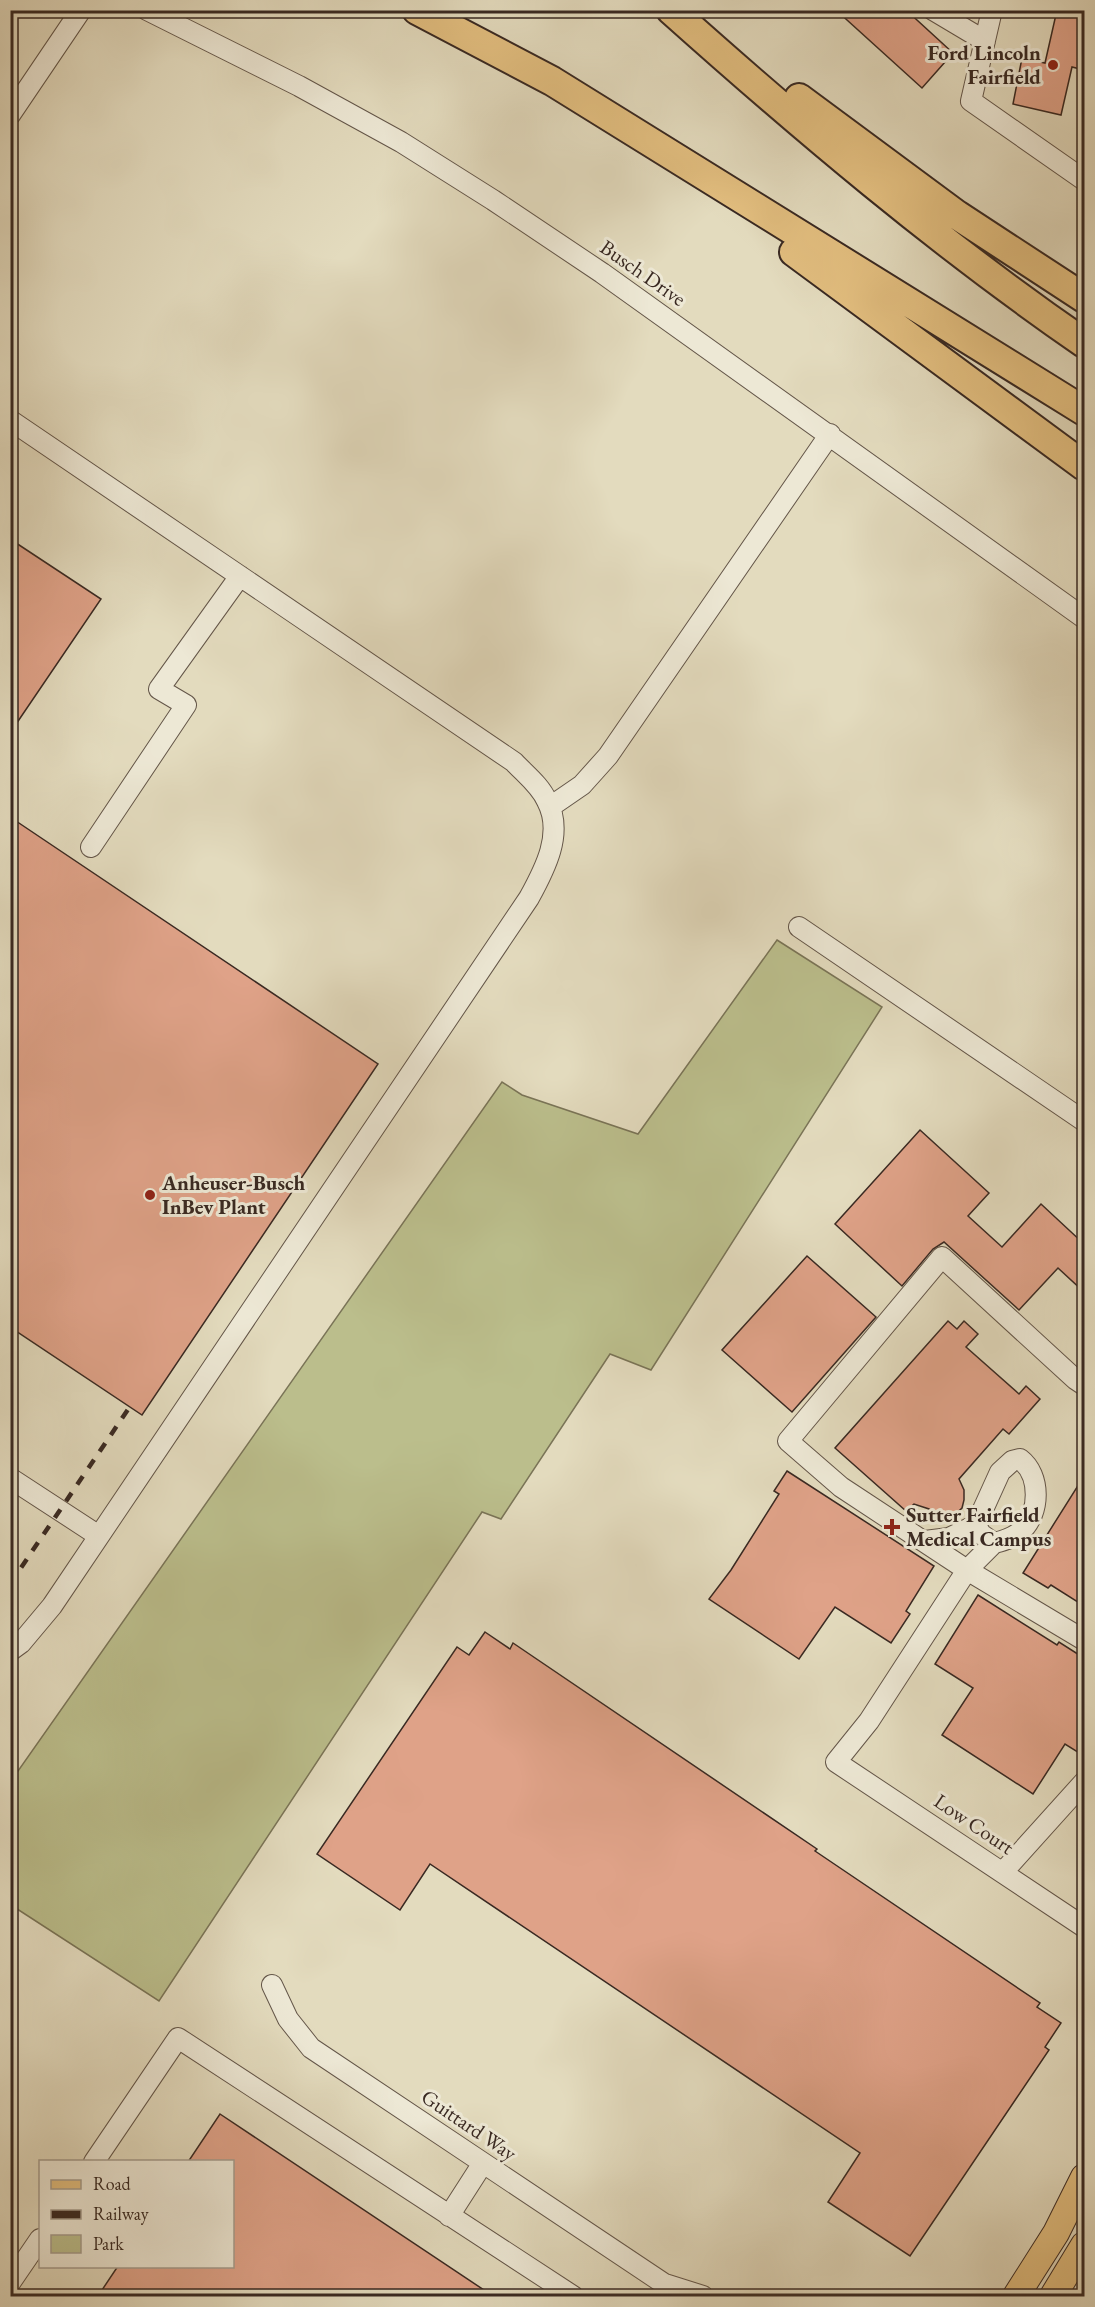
<svg xmlns="http://www.w3.org/2000/svg" width="1095" height="2307" viewBox="0 0 1095 2307" font-family="'EB Garamond',serif">
  <style>
    .green { fill: #bbbe8c; stroke: #7a7457; stroke-width: 1.5 }
    .building { fill: #dfa288; stroke: #392922; stroke-width: 1.5 }
    .lines { fill: none; stroke-linecap: round; stroke-linejoin: round }
    .minor-casing { stroke: #645649; stroke-width: 22 }
    .major-casing { stroke: #392922; stroke-width: 28 }
    .highway-casing { stroke: #392922; stroke-width: 32 }
    .minor { stroke: #ede8d5; stroke-width: 20 }
    .major { stroke: #e2be7f; stroke-width: 26 }
    .highway { stroke: #e2be7f; stroke-width: 28 }
    .rail { stroke: #392922; stroke-width: 4.5; stroke-dasharray: 10 10; stroke-linecap: butt }
    .poi-dot { fill: #8f2418; stroke: #ede8d5; stroke-width: 2 }
    .labels { text-anchor: middle; stroke-width: 6; stroke-linejoin: round; paint-order: stroke }
    .poi-label { font-size: 21px; font-weight: bold; fill: #392922; stroke: #ede8d5; text-anchor: start }
    .street-label { font-size: 21px; fill: #392922; stroke: #ede8d5 }
  </style>
  <rect width="100%" height="100%" fill="#e3dbbe"/>
  <filter id="stains"><feTurbulence type="fractalNoise" baseFrequency=".00333" numOctaves="4"/><feColorMatrix values="0 0 0 0 .2 0 0 0 0 .09 0 0 0 0 .02 0 0 0 .5 -.17"/></filter>
  <radialGradient id="worn" r=".72"><stop offset=".6" stop-color="#630" stop-opacity="0"/><stop offset="1" stop-color="#630" stop-opacity=".3"/></radialGradient>
  <path class="green" d="M777 940 882 1007 651 1370 610 1354 501 1519 482 1512 159 2001 11 1905V1781L502 1082 522 1095 638 1134Z"/>
  <path class="building" d="M836 10H906L953 53 922 88Z
    M1057 10H1084V70L1072 67 1061 115 1013 104 1022 58 1045 63Z
    M10 539 101 599 10 733Z
    M10 817 378 1064 142 1415 10 1327Z
    M920 1130 989 1193 968 1216 1002 1247 1041 1204 1084 1244V1292L1058 1268 1019 1310 944 1242 933 1249 902 1286 835 1224Z
    M807 1256 876 1317 792 1412 722 1350Z
    M948 1321 957 1329 964 1321 978 1334 966 1347 1019 1394 1026 1386 1040 1399 1009 1434 1003 1429 959 1479 964 1490V1500L962 1508 949 1520 942 1521 935 1517 929 1509 914 1504 906 1511 835 1448Z
    M787 1471 934 1566 906 1611 910 1614 891 1643 835 1607 799 1659 709 1599 731 1570 779 1494 774 1491Z
    M1084 1476V1606L1051 1585 1048 1588 1023 1573Z
    M978 1595 1057 1645 1059 1642 1084 1658V1756L1065 1744 1033 1794 942 1735 973 1688 935 1664Z
    M485 1632 510 1649 513 1643 817 1849 815 1851 1040 2003 1037 2007 1061 2023 1045 2047 1049 2050 910 2256 828 2202 860 2153 430 1864 400 1910 317 1854 457 1647 469 1655Z
    M220 2114 493 2296H98L118 2266H232V2162H188Z"/>
  <g class="lines">
    <g class="minor-casing">
      <path id="minor" d="M147 10 299 86 401 142 493 200 602 273 1084 618
        M933 10 985 41
        M992 10 971 101 1084 180
        M10 115 81 10
        M10 420 514 762C525 774 540 785 547 801 564 833 545 869 529 898L52 1606 21 1643 10 1651
        M550 807 582 785 608 756 830 434
        M91 847 186 705 159 689 240 576
        M799 927 1084 1121
        M1084 1385 1075 1379 942 1257 788 1441 841 1487 967 1570 1084 1640
        M10 1478 99 1536
        M925 1541 949 1538 976 1525 1000 1472 1012 1461 1020 1459C1041 1475 1041 1514 1020 1532 1012 1538 1003 1541 994 1543L981 1534 976 1525
        M994 1543 967 1570 869 1721 836 1762 1084 1927
        M1003 1872 1084 1782
        M272 1985 288 2019 311 2048 663 2283 675 2296
        M94 2162 178 2038 573 2296
        M449 2216 483 2163
        M10 2283 40 2239
        M665 2284 703 2296"/>
    </g>
    <g class="major-casing">
      <path id="major" d="M1016 2296 1056 2233 1084 2177
        M1053 2296 1084 2245"/>
    </g>
    <g class="highway-casing">
      <path id="highway" d="M417 10 552 81 1084 411
        M671 10C803 128 939 243 1084 343
        M799 98 957 215 1084 298
        M794 252 1084 466"/>
    </g>
    <use href="#minor" class="minor"/>
    <use href="#major" class="major"/>
    <use href="#highway" class="highway"/>
    <path class="rail" d="M10 1584 129 1408"/>
  </g>
  <g class="poi-dot">
    <circle cx="1053" cy="65" r="6"/>
    <circle cx="150" cy="1195" r="6"/>
    <path d="M889 1518h6v6h6v6h-6v6h-6v-6h-6v-6h6z"/>
  </g>
  <g class="labels">
    <g class="poi-label">
      <text x="1041" y="60" text-anchor="end">Ford Lincoln<tspan x="1041" dy="24">Fairfield</tspan></text>
      <text x="162" y="1190">Anheuser-Busch<tspan x="162" dy="24">InBev Plant</tspan></text>
      <text x="906" y="1522">Sutter Fairfield<tspan x="906" dy="24">Medical Campus</tspan></text>
    </g>
    <g class="street-label">
      <text transform="translate(643 273) rotate(35)" y="7">Busch Drive</text>
      <text transform="translate(974 1824) rotate(34)" y="7">Low Court</text>
      <text transform="translate(469 2125) rotate(34)" y="7">Guittard Way</text>
    </g>
  </g>
  <rect width="1095" height="2307" fill="none" stroke="#e3dbbe" stroke-width="36"/>
  <rect x="12" y="12" width="1071" height="2283" fill="none" stroke="#392922" stroke-width="3"/>
  <rect x="18" y="18" width="1059" height="2271" fill="none" stroke="#392922" stroke-width="1.5"/>
  <rect x="39" y="2160" width="195" height="108" fill="#ede8d5" stroke="#a59c8d" stroke-width="1.5"/>
  <rect x="51" y="2180" width="30" height="9" fill="#e2be7f" stroke="#a59c8d" stroke-width="1.5"/>
  <text x="93" y="2190" font-size="18" fill="#392922">Road</text>
  <rect x="51" y="2210" width="30" height="9" fill="#392922" stroke="#a59c8d" stroke-width="1.5"/>
  <text x="93" y="2220" font-size="18" fill="#392922">Railway</text>
  <rect x="51" y="2235" width="30" height="18" fill="#bbbe8c" stroke="#a59c8d" stroke-width="1.5"/>
  <text x="93" y="2250" font-size="18" fill="#392922">Park</text>
  <rect width="100%" height="100%" filter="url(#stains)"/>
  <rect width="100%" height="100%" fill="url(#worn)"/>
</svg>
